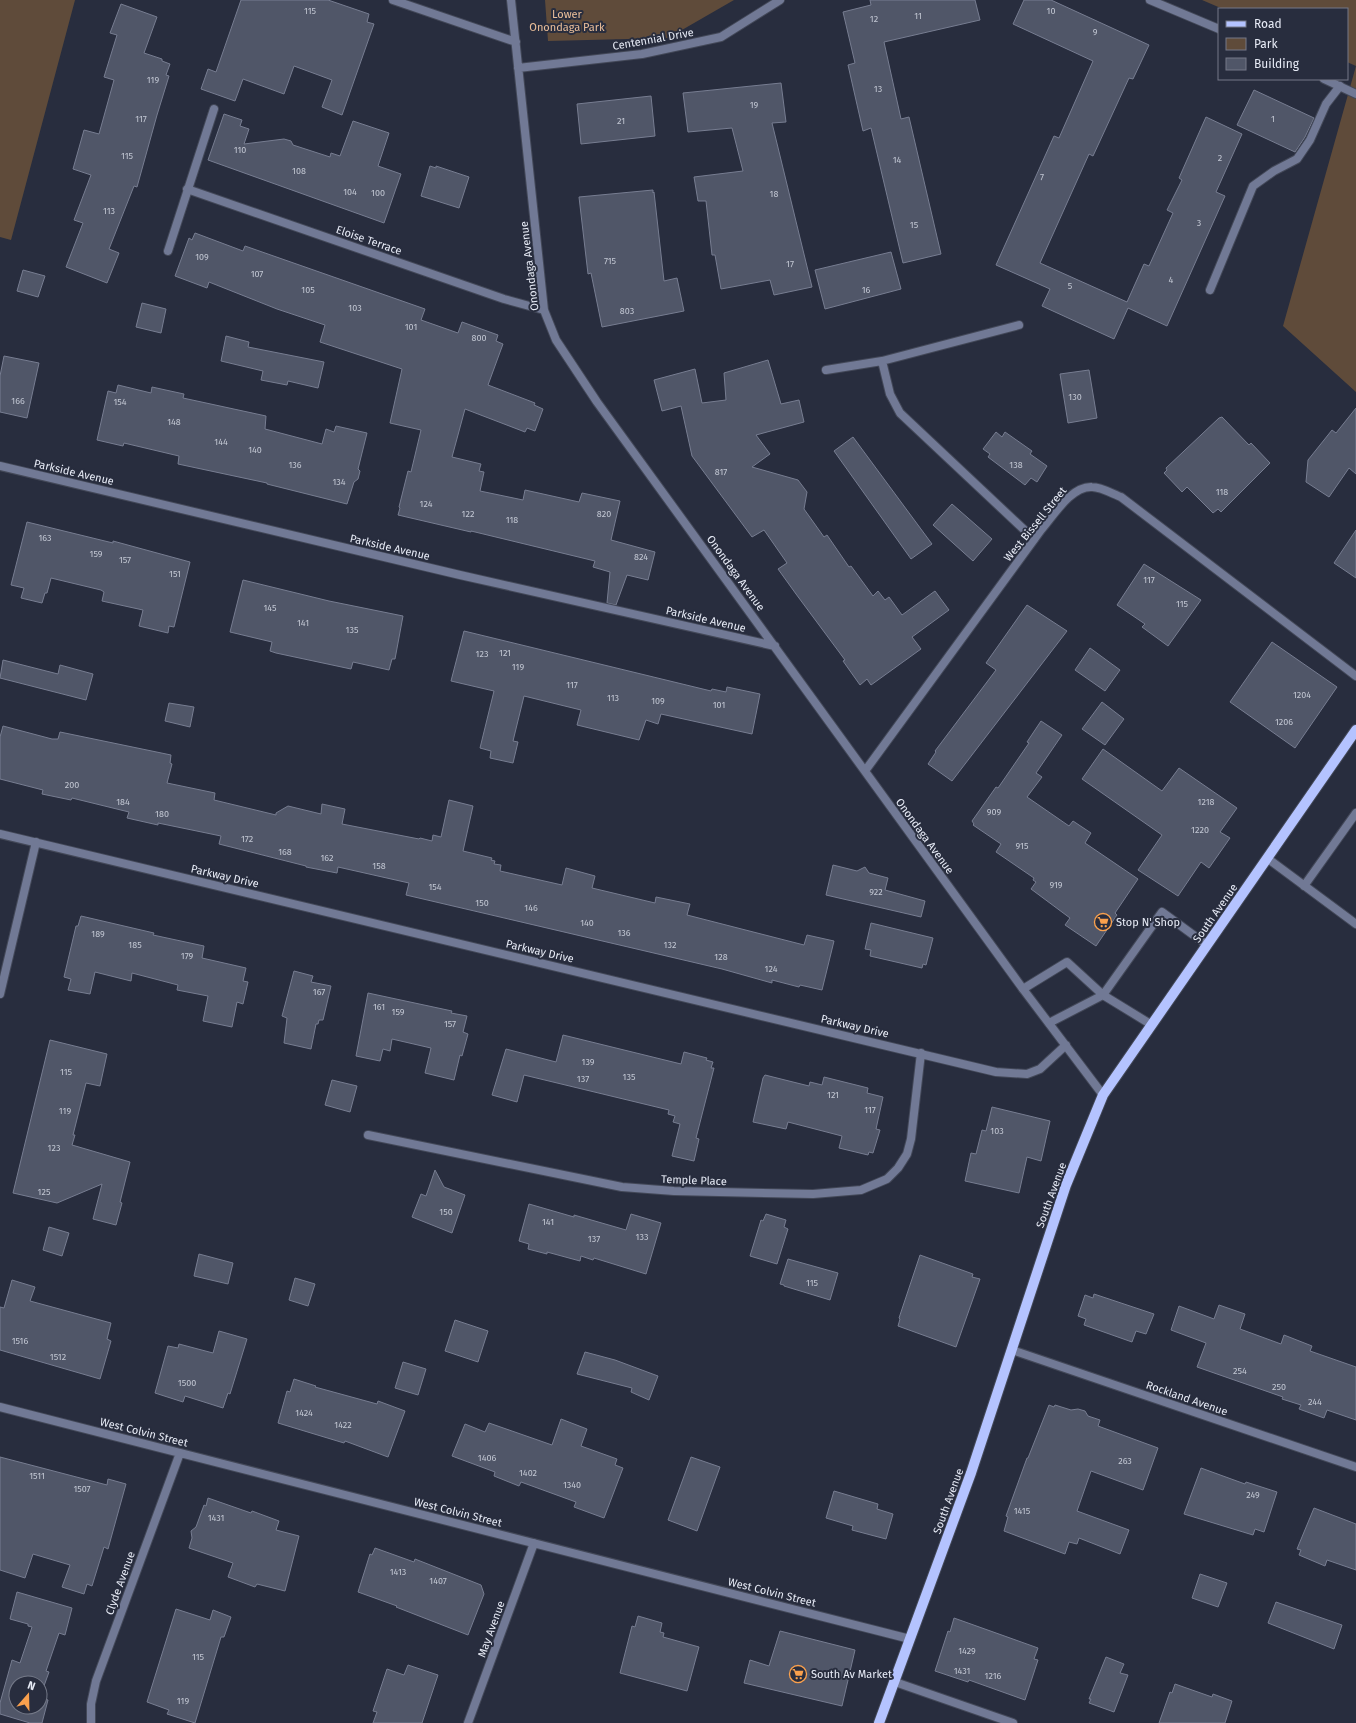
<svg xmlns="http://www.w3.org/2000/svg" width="1356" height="1723" viewBox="0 0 1356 1723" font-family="'Fira Sans',sans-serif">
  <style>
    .green { fill: #5f4b3a }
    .building { fill: #505668; stroke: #777d91; fill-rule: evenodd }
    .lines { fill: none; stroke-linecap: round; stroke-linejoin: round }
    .service-casing { stroke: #434858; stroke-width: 10 }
    .minor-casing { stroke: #434858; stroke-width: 10 }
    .primary-casing { stroke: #434858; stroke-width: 12 }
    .service { stroke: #717995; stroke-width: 8 }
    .minor { stroke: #717995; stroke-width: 8 }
    .primary { stroke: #b4c3ff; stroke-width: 10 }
    .labels { text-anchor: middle; stroke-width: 4; stroke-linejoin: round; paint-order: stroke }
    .number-label { font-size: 9px; fill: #c1c6d2 }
    .park-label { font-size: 11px; fill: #eabe99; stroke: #282d3e }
    .street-label { font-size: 11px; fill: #e7ebf6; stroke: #282d3e }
    .poi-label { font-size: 11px; fill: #e7ebf6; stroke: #282d3e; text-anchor: start }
  </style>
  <rect width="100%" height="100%" fill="#282d3e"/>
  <path class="green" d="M0 0H75L11 240 0 237Z
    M545 0H734L668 38 548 41Z
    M1202 0H1356V392L1283 326 1356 66 1347 62V9H1223Z"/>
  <path class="building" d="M241 0H328L369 14 367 22 374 24 342 115 322 107 332 80 294 66 284 94 243 79 235 101 201 89 208 69 216 72Z
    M870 0H975L980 20 884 42 901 119 909 117 941 254 903 263 871 128 863 131 848 65 855 63 843 12 871 5Z
    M1024 0H1051L1149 45 1133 79 1129 78 1093 156 1089 154 1040 263 1127 302 1144 264 1149 266 1173 213 1167 210 1182 180 1179 178 1206 117 1242 134 1216 192 1225 196 1167 326 1128 308 1114 339 1042 306 1050 289 996 265 1054 136 1059 138 1093 61 1013 24Z
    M121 4 157 17 144 53 162 59V61L170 64 166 75 169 76 157 115 137 187 134 186 109 249 119 253 107 283 66 267 83 223 74 220 91 175 73 169 84 130 99 134 114 80 104 77 117 35 110 33Z
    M781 83 786 122 772 123 812 287 774 295 770 280 721 289 715 255H712L706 201H698L694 177 743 171 732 128 688 132 683 93Z
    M1254 90 1314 118 1305 137 1295 152 1237 125Z
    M651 96 655 136 581 144 577 104Z
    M224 114 242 120 240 126 249 129 244 144 284 139 291 141 293 145 330 157 331 153 340 156 353 121 389 133 378 166 401 174 384 223 208 160Z
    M430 166 436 168V166L469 177 459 208 421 196Z
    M653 190V193L654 192 664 281 677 278 684 311 602 327 591 273 588 274 579 197Z
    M195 233 243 251 245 246 425 309 421 320 458 333 462 322 498 335 496 341 503 344 488 385 535 403 534 405 543 409 535 431 527 428 525 432 465 409 452 457 481 464 479 471 484 472 480 491 523 500 525 490 579 502 582 493 620 501 611 540 655 552 648 580 627 575 616 605 607 603 610 572 593 567 595 561 471 531V532L398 515 400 508 399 507 408 471 411 472 421 430 390 423 402 369 320 342 325 325 277 309 209 282 207 288 175 276 189 238 192 240Z
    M891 252 901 289 825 309 815 270Z
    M23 270 45 276 38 297 17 291Z
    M142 303 166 309 161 333 136 327Z
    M226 336 249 342 248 347 324 362 318 388 288 381 287 385 261 380 263 371 221 361Z
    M4 356 39 363 27 418 0 412V376Z
    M768 360 781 404 799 400 804 422 756 435 770 454 752 467 798 480 807 492 804 509 824 537 827 535 849 567 851 566 873 596 878 591 885 600 889 597 902 615 935 591 949 610 912 637 921 649 871 685 867 679 860 685 843 661 845 660 796 594 778 569 787 563 764 530 752 537 692 456 681 406 662 411 654 380 695 369 702 403 726 400 724 373Z
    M1089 370 1097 418 1068 423 1060 374Z
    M118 385 151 393 152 387 184 394 183 398 266 416 265 429 322 444 326 429 334 432 336 426 367 433 358 469 360 471 358 479 354 482 347 504 267 484V483L178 464 179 456 124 443 123 446 97 440 108 391 116 393Z
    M1356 408V474L1349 468 1329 497 1306 482 1308 460 1332 430 1336 433Z
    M1222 417 1249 445 1251 443 1270 463 1221 512 1218 509 1213 513 1187 487 1182 492 1164 473 1167 470 1166 468 1219 418Z
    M996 432 1002 437 1005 432 1032 451 1030 454 1047 466 1037 482 1031 478 1025 485 988 457 990 454 983 449Z
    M853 437 932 544 911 559 834 451Z
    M952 504 992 539 973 561 933 525Z
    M27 522 113 543V541L190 562 174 627 169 626 168 633 139 626 143 610 102 601 104 592 101 590 51 578 47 593H45L42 603 21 598 24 588 11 585Z
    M1356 530V578L1334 563Z
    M1144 564 1201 600 1168 646 1142 627 1145 624 1117 605Z
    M243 580 329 601 403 616 395 659H392L389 670 353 662 351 669 276 653 270 651 272 642 230 632Z
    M1027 605 1067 631 952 781 928 764 936 752 935 751 996 670 986 663Z
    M464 631 711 691 712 689 726 692 727 687 760 694 752 734 661 714 658 724 646 720 639 740 577 725 581 710 524 696 513 741 518 742 513 763 490 758 491 751 480 748 494 691 451 681Z
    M1272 642 1337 687 1295 748 1230 702Z
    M1090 648 1120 670 1105 691 1075 670Z
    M3 660 58 674 60 665 93 674 86 700 0 678Z
    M1102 702 1124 719 1105 745 1082 729Z
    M169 703 194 707 190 727 165 721Z
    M1041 721 1062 735 1036 773 1042 777 1027 797 1069 826 1073 821 1091 833 1085 843 1138 879 1115 913 1117 915 1096 946 1065 925 1070 918 1031 889 1036 882 1033 880 1034 878 996 852 1001 844 973 825 974 824 972 821 996 787 998 788 1029 743 1027 742Z
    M3 726 52 739H58L60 732 171 755 170 763 172 764 167 783 215 793 214 800 276 815V813L288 806 321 814 322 804 345 809 342 824 419 839 420 838 432 841 433 835 441 837 449 800 473 806 463 851 492 858 491 860 495 861 494 864 501 865 500 871 562 885 566 868 595 876 592 888 655 903 656 897 690 904 687 915 804 945 807 935 834 941 822 990 800 985 799 987 772 980V983L722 969 406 895 409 883 338 867 337 873 306 867V866L219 844 221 836 158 823V825L127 818 129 812 72 798 71 800 42 794 43 790 0 779V737Z
    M1103 749 1162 791 1179 768 1237 808 1220 832 1230 838 1209 868 1201 862 1178 896 1138 870 1162 835 1082 779Z
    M833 865 857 871 865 867 869 873 888 878 885 890 925 901 921 917 826 895Z
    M81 916 154 933 153 935 204 946 202 958 246 968 243 981 248 982 243 1004 237 1002 232 1027 203 1021 208 996 177 990 178 985 132 973 131 981 95 972 90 994 68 990 71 979 64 977 76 926H78Z
    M871 923 933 938 926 965 923 964 922 968 870 956 871 950 865 949Z
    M294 971 313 976 311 982 331 986 323 1020H319L318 1024H316L311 1049 284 1043 287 1018 282 1016Z
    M368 993 452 1011 451 1013 467 1016 463 1032 468 1034 462 1056 460 1055 454 1080 425 1073 431 1048 392 1039 390 1051 383 1049 380 1061 356 1056Z
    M563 1035 681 1064 684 1052 707 1058 706 1060 713 1062 711 1068H714L696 1138 699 1139 694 1161 672 1156 680 1124 673 1122 675 1116 668 1114 669 1110 524 1075 517 1102 492 1095 506 1049 556 1062Z
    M50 1040 107 1054 100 1086 86 1083 73 1135H75L72 1145 130 1162 120 1202 122 1203 116 1225 93 1219 102 1184 57 1203 13 1193Z
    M765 1075 809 1086 810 1082 822 1085 824 1077 868 1088 867 1093 883 1097 876 1129 880 1130 873 1153 869 1152 868 1155 839 1148 842 1136 788 1122 786 1129 753 1122 763 1078Z
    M332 1080 357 1086 350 1112 325 1105Z
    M992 1107 1050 1121 1041 1161 1027 1157 1019 1193 965 1181 971 1153 976 1154 982 1130 986 1131Z
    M435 1170 444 1187 465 1195 452 1233 412 1217 421 1194 426 1196Z
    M529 1204 574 1217V1215L626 1230 631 1214 661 1223 646 1274 594 1258 593 1260 581 1256 580 1261 547 1252V1254L528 1249 529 1244 519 1241Z
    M766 1214 786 1220 784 1227 788 1229 777 1264 750 1256 761 1220 763 1221Z
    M49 1227 69 1233 62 1256 43 1250Z
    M199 1254 233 1263 228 1284 194 1276Z
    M920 1255 973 1274 972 1277 980 1279 956 1347 898 1326 900 1319 899 1318Z
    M788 1259 838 1273 830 1300 784 1286V1285L780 1284Z
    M295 1278 315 1284 308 1306 289 1300Z
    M12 1280 35 1287 30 1301 111 1323 107 1339 111 1341 100 1379 0 1350V1307L4 1308Z
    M1094 1294 1154 1314 1146 1334 1136 1331 1132 1342 1084 1325 1086 1319 1078 1316 1085 1295 1093 1298Z
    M1219 1305 1245 1314 1240 1329 1281 1344 1284 1335 1312 1346 1310 1351 1356 1367V1420L1327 1410 1324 1418 1299 1409 1301 1405 1282 1399 1283 1397 1197 1367 1206 1343 1171 1330 1179 1306 1214 1319Z
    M455 1320 488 1331 478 1362 445 1351Z
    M219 1331 247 1339 230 1394 228 1393 223 1408 185 1396 183 1402 155 1393 168 1346 178 1348 179 1344 213 1353Z
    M585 1352 615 1360 658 1376 649 1400 631 1392 632 1388 577 1374Z
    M403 1362 426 1369 418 1395 395 1388Z
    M294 1379 316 1386 315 1387 377 1404 378 1401 405 1411 388 1457 345 1441 344 1443 278 1423 287 1391 290 1392Z
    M1049 1405 1054 1407 1055 1405 1071 1410 1078 1409 1085 1411 1088 1416 1100 1420 1098 1426 1158 1448 1143 1490 1091 1471 1077 1511 1129 1530 1120 1554 1079 1538 1077 1544 1069 1542 1065 1554 1004 1531 1008 1517 1006 1516 1027 1458H1028Z
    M561 1419 587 1429 581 1446 617 1459 615 1465 623 1468 604 1518 574 1507 576 1502 521 1482 519 1486 494 1476 495 1472 452 1456 465 1424 485 1432 489 1423 552 1445Z
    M0 1457 107 1485 108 1479 126 1484 108 1549 104 1547 92 1586 87 1584 84 1594 62 1587 70 1565 33 1554 25 1578 0 1570Z
    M691 1457 720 1467 697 1531 668 1520Z
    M1201 1468 1245 1484 1246 1482 1277 1492 1264 1532 1255 1529 1253 1535 1184 1514Z
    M834 1491 878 1504 877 1509 893 1514 886 1539 852 1530 853 1526 826 1518Z
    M208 1498 251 1513 252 1511 279 1521 276 1530 299 1536 285 1591 257 1584 255 1587 228 1577 233 1563 189 1548 192 1538 191 1531 196 1527 204 1505 206 1506Z
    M1314 1508 1356 1524V1570L1327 1560 1325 1566 1299 1555 1301 1550 1297 1549Z
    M375 1548 414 1562 415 1559 481 1585 484 1594 468 1635 396 1607 397 1606 358 1592 370 1554 372 1555Z
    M1200 1574 1227 1583 1218 1607 1192 1598Z
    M17 1592 72 1608 65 1635 59 1633 46 1671 49 1672 40 1697 48 1700 42 1723H30L0 1714V1703L12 1660 20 1663 32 1627 28 1626V1624L10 1619ZM16 1683H40V1707H16Z
    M1276 1602 1342 1625 1334 1649 1268 1623Z
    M176 1609 210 1620 213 1610 231 1617 224 1637H221L195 1723 167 1714 169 1710 147 1702Z
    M638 1616 662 1623 660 1632 664 1633 663 1637 699 1647 687 1691 620 1673 632 1626 635 1627Z
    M954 1618 1038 1648 1034 1659 1038 1660 1025 1700 969 1680 968 1682 935 1671 948 1631 950 1632Z
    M780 1631 855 1650 842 1706 744 1683 750 1660 769 1666Z
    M1106 1657 1124 1664 1120 1673 1128 1675 1114 1712 1089 1703 1091 1699H1089Z
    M408 1665 438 1675 422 1723H373L377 1712 373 1711 387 1669 404 1675Z
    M1175 1684 1212 1697 1213 1694 1232 1701 1225 1723H1159L1170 1692 1172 1693Z"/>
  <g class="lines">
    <g class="service-casing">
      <path id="service" d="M1210 290 1253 186 1274 171 1297 159 1310 140 1326 104 1340 86
        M1019 325 882 361 890 394 900 413 1034 539
        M826 370 882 361
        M1267 858 1356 924
        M1304 886 1356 813
        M1023 989 1067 962 1103 995 1162 912 1207 945
        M1049 1023 1103 995 1152 1025"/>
    </g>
    <g class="minor-casing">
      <path id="minor" d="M393 0 516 42
        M511 0 544 310 556 340 597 402 1023 989 1103 1095
        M1150 0 1219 29
        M518 68 642 54 721 37 780 0
        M1324 79 1356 94
        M187 189 504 299 544 310
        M168 251 214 109
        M0 466 460 575 775 646
        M865 771 1041 530C1054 515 1071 486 1092 487 1101 487 1113 494 1121 497L1356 676
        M0 834 996 1072 1027 1074 1040 1069 1066 1045
        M0 994 36 842
        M368 1135 622 1187 674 1191 813 1194 861 1190 887 1179 898 1168 907 1154 911 1139 921 1053
        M1012 1350 1356 1467
        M0 1407 910 1639
        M895 1682 1013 1723
        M91 1723V1704L96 1681 180 1453
        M468 1723 534 1543"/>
    </g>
    <g class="primary-casing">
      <path id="primary" d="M879 1723 971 1473 1066 1185 1103 1095 1356 730"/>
    </g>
    <use href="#service" class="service"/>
    <use href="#minor" class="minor"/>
    <use href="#primary" class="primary"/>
  </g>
  <defs>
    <g id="supermarket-ring" transform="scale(0.9)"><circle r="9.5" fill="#282d3e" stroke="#f9a04d" stroke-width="1.5"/><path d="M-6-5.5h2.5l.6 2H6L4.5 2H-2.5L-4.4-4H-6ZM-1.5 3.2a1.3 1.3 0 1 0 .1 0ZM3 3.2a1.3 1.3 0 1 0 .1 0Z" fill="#f9a04d"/></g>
  </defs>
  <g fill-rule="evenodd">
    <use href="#supermarket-ring" x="1103" y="922"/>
    <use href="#supermarket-ring" x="798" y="1674"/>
  </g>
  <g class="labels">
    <g class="number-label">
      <text x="310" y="14">115</text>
      <text x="1051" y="14">10</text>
      <text x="918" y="19">11</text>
      <text x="874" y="22">12</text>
      <text x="1095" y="35">9</text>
      <text x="153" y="83">119</text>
      <text x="878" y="92">13</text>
      <text x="754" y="108">19</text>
      <text x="141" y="122">117</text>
      <text x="1273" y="122">1</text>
      <text x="621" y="124">21</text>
      <text x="240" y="153">110</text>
      <text x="127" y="159">115</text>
      <text x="1220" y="161">2</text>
      <text x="897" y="163">14</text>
      <text x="299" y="174">108</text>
      <text x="1042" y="180">7</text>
      <text x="350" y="195">104</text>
      <text x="378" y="196">100</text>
      <text x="774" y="197">18</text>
      <text x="109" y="214">113</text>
      <text x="1199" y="226">3</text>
      <text x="914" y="228">15</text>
      <text x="202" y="260">109</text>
      <text x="610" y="264">715</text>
      <text x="790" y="267">17</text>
      <text x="257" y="277">107</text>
      <text x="1171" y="283">4</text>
      <text x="1070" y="289">5</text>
      <text x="308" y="293">105</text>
      <text x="866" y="293">16</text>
      <text x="355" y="311">103</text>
      <text x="627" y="314">803</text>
      <text x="411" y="330">101</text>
      <text x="479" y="341">800</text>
      <text x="1075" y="400">130</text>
      <text x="18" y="404">166</text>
      <text x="120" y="405">154</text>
      <text x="174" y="425">148</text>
      <text x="221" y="445">144</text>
      <text x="255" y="453">140</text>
      <text x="295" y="468">136</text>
      <text x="1016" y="468">138</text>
      <text x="721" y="475">817</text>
      <text x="339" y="485">134</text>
      <text x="1222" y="495">118</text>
      <text x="426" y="507">124</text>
      <text x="468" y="517">122</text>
      <text x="604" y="517">820</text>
      <text x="512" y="523">118</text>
      <text x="45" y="541">163</text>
      <text x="96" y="557">159</text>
      <text x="641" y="560">824</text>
      <text x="125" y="563">157</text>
      <text x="175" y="577">151</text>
      <text x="1149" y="583">117</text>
      <text x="1182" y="607">115</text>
      <text x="270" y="611">145</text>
      <text x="303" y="626">141</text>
      <text x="352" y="633">135</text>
      <text x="505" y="656">121</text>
      <text x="482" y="657">123</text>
      <text x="518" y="670">119</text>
      <text x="572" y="688">117</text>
      <text x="1302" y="698">1204</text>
      <text x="613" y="701">113</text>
      <text x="658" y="704">109</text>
      <text x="719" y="708">101</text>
      <text x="1284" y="725">1206</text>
      <text x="72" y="788">200</text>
      <text x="123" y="805">184</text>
      <text x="1206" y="805">1218</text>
      <text x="994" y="815">909</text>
      <text x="162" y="817">180</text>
      <text x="1200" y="833">1220</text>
      <text x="247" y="842">172</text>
      <text x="1022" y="849">915</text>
      <text x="285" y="855">168</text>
      <text x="327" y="861">162</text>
      <text x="379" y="869">158</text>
      <text x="1056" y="888">919</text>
      <text x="435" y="890">154</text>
      <text x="876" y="895">922</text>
      <text x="482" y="906">150</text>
      <text x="531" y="911">146</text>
      <text x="587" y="926">140</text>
      <text x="624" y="936">136</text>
      <text x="98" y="937">189</text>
      <text x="135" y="948">185</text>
      <text x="670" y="948">132</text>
      <text x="187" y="959">179</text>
      <text x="721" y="960">128</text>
      <text x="771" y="972">124</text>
      <text x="319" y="995">167</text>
      <text x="379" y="1010">161</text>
      <text x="398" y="1015">159</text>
      <text x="450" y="1027">157</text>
      <text x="588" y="1065">139</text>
      <text x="66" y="1075">115</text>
      <text x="629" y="1080">135</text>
      <text x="583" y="1082">137</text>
      <text x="833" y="1098">121</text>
      <text x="870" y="1113">117</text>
      <text x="65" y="1114">119</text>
      <text x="997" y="1134">103</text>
      <text x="54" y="1151">123</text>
      <text x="44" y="1195">125</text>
      <text x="446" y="1215">150</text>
      <text x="548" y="1225">141</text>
      <text x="642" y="1240">133</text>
      <text x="594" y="1242">137</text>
      <text x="812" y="1286">115</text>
      <text x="20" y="1344">1516</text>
      <text x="58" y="1360">1512</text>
      <text x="1240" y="1374">254</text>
      <text x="187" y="1386">1500</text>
      <text x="1279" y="1390">250</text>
      <text x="1315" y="1405">244</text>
      <text x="304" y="1416">1424</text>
      <text x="343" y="1428">1422</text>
      <text x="487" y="1461">1406</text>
      <text x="1125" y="1464">263</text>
      <text x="528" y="1476">1402</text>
      <text x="37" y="1479">1511</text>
      <text x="572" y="1488">1340</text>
      <text x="82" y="1492">1507</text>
      <text x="1253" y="1498">249</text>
      <text x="1022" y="1514">1415</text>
      <text x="216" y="1521">1431</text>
      <text x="398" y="1575">1413</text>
      <text x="438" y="1584">1407</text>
      <text x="967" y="1654">1429</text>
      <text x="198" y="1660">115</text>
      <text x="962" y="1674">1431</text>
      <text x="993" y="1679">1216</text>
      <text x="183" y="1704">119</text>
    </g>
    <g class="park-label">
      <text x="567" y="18">Lower<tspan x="567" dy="13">Onondaga Park</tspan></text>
    </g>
    <g class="street-label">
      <text transform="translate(653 39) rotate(-10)" y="4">Centennial Drive</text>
      <text transform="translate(369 240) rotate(19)" y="4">Eloise Terrace</text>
      <text transform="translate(529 266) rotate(-97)" y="4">Onondaga Avenue</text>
      <text transform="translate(74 472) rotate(13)" y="4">Parkside Avenue</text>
      <text transform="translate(1035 524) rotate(-51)" y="4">West Bissell Street</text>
      <text transform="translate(390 547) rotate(13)" y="4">Parkside Avenue</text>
      <text transform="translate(736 573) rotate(54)" y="4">Onondaga Avenue</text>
      <text transform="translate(706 619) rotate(13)" y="4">Parkside Avenue</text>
      <text transform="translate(925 836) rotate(54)" y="4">Onondaga Avenue</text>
      <text transform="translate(225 876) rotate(13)" y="4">Parkway Drive</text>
      <text transform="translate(1215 913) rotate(-55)" y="4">South Avenue</text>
      <text transform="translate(540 951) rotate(13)" y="4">Parkway Drive</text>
      <text transform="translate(855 1026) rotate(13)" y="4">Parkway Drive</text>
      <text transform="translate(694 1180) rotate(2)" y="4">Temple Place</text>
      <text transform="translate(1051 1195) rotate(-70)" y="4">South Avenue</text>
      <text transform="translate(1187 1398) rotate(19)" y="4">Rockland Avenue</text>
      <text transform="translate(144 1432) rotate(14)" y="4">West Colvin Street</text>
      <text transform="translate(948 1501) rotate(-70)" y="4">South Avenue</text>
      <text transform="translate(458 1512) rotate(14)" y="4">West Colvin Street</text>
      <text transform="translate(120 1583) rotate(-70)" y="4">Clyde Avenue</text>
      <text transform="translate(772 1592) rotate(14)" y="4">West Colvin Street</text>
      <text transform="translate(491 1629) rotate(-70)" y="4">May Avenue</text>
    </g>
    <g class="poi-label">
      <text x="1116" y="926">Stop N' Shop</text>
      <text x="811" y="1678">South Av Market</text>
    </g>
  </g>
  <rect x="1218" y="8" width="130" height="72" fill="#282d3e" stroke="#747988"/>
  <rect x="1226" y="21" width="20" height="6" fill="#b4c3ff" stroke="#747988"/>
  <text x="1254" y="28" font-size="12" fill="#e7ebf6">Road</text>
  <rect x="1226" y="38" width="20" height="12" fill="#5f4b3a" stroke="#747988"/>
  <text x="1254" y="48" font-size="12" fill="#e7ebf6">Park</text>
  <rect x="1226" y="58" width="20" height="12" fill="#505668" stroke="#747988"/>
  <text x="1254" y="68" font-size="12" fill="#e7ebf6">Building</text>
  <g transform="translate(28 1695) rotate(20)"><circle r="19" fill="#282d3e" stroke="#747988"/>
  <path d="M0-3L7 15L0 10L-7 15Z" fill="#f9a04d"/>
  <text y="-6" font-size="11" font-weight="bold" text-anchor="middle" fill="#e7ebf6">N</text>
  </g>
</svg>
